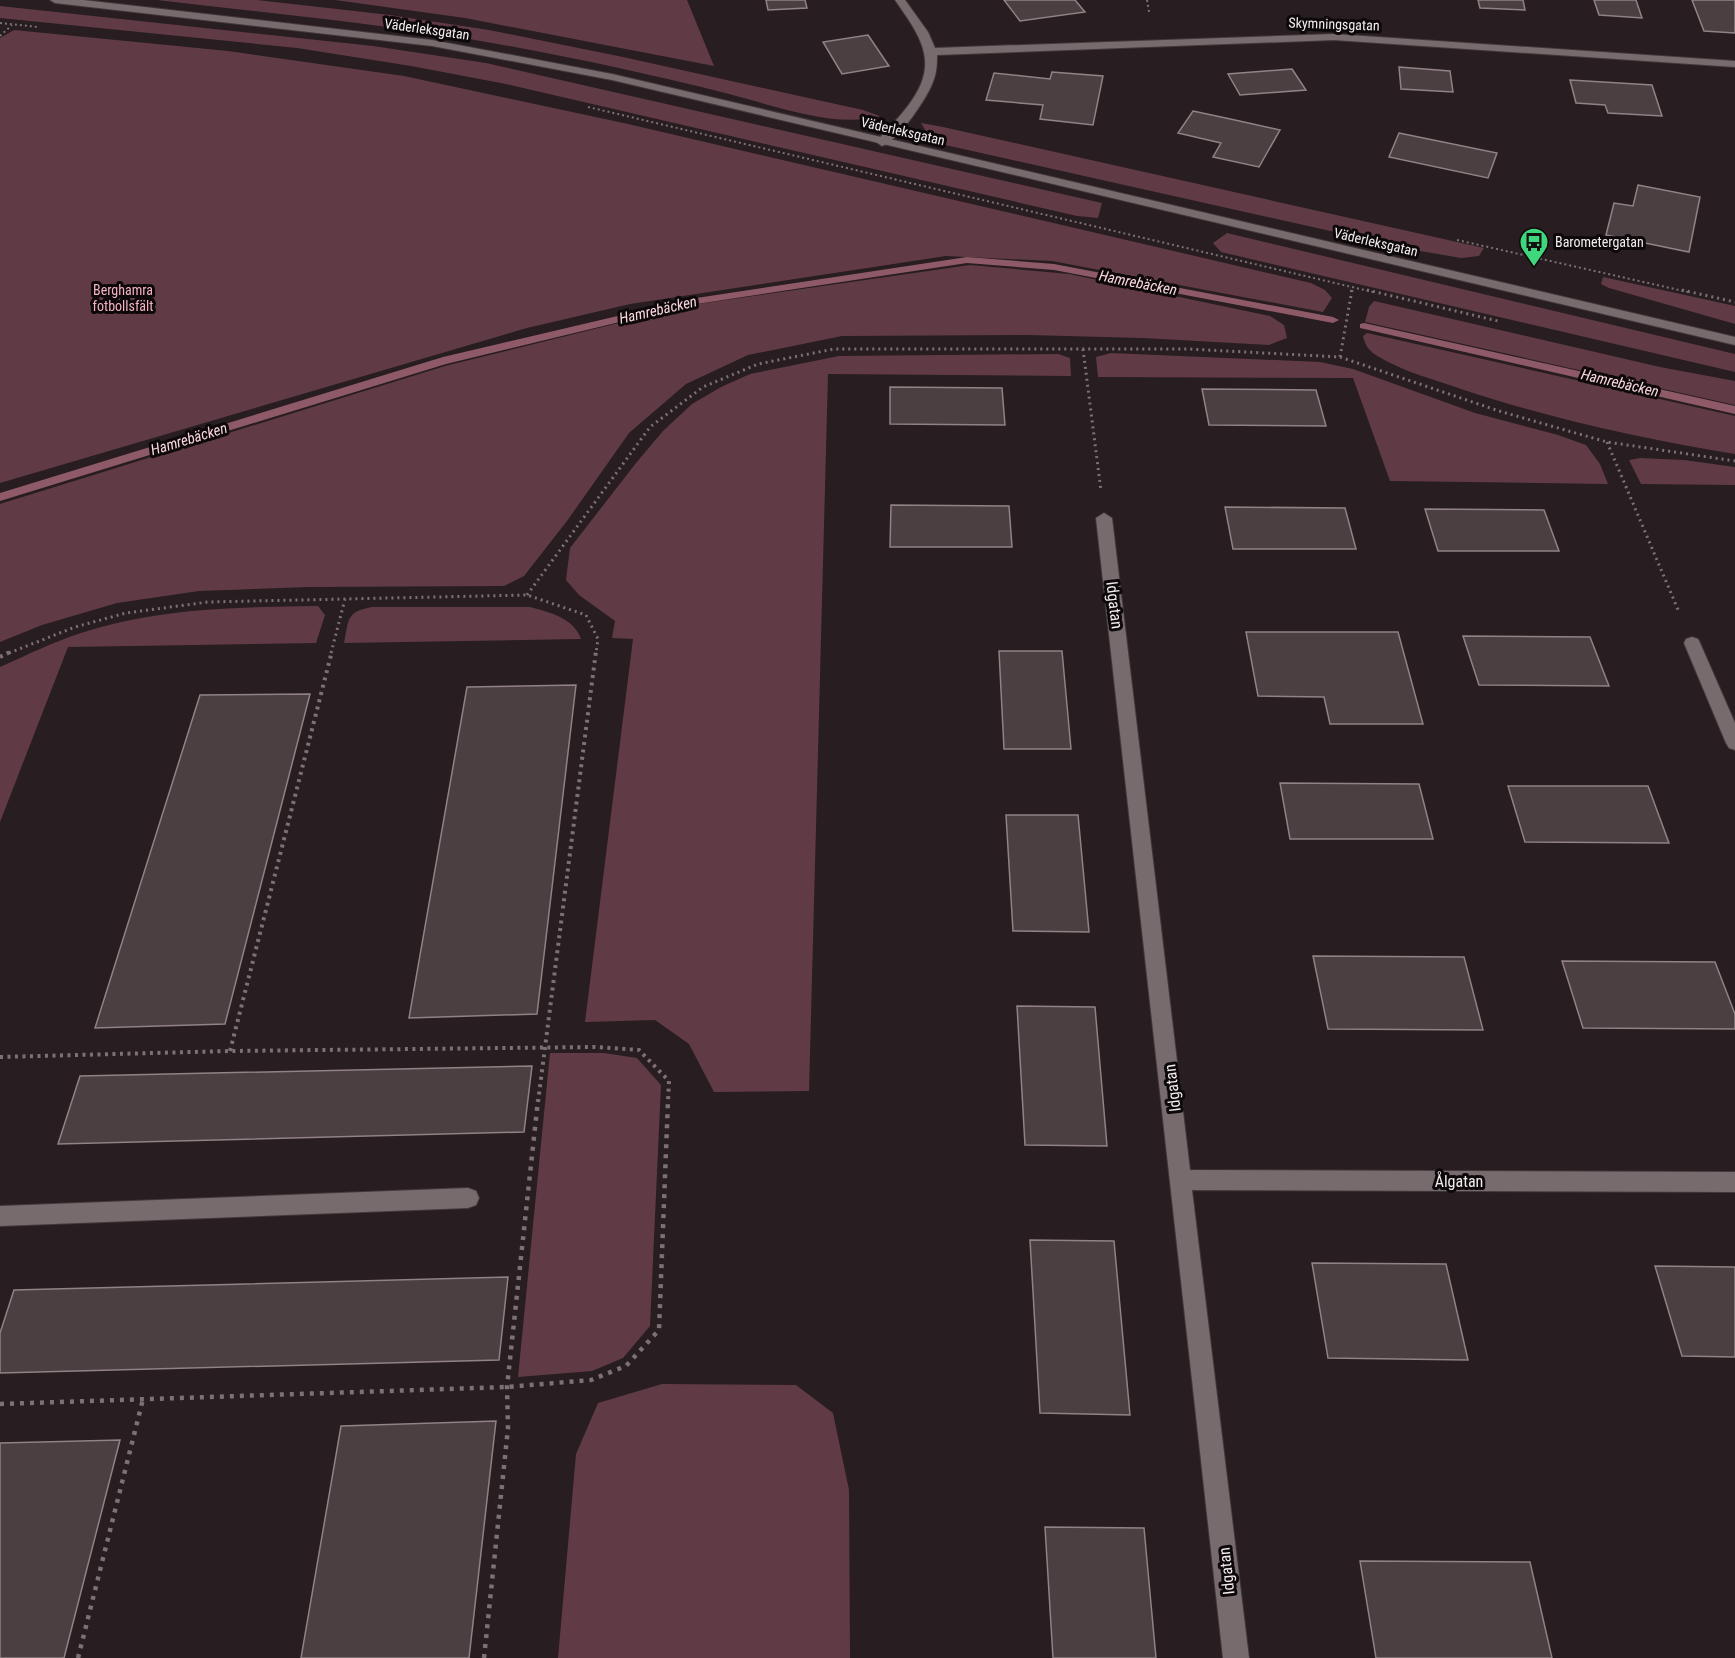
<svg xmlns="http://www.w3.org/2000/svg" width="1735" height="1658" viewBox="0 0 1735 1658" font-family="'Roboto Condensed',sans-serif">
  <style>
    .green { fill: #603b45 }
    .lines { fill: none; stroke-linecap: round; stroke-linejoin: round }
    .stream { fill: #8f5a68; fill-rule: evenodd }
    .building { fill: #4b3f42; stroke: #908285; stroke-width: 1.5 }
    .service-casing { stroke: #42393c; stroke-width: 2 }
    .minor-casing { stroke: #42393c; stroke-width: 2 }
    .tertiary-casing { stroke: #42393c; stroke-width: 2 }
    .path-far3 { stroke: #7c7275; stroke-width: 2; stroke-dasharray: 2 3; stroke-linecap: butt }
    .path-far2 { stroke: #7c7275; stroke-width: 3; stroke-dasharray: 2 4; stroke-linecap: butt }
    .path-far1 { stroke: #7c7275; stroke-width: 4; stroke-dasharray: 3 4.5; stroke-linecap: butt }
    .path { stroke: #7c7275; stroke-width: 4.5; stroke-dasharray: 4 6; stroke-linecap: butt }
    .service { fill: #786b6e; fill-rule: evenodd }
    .minor { fill: #786b6e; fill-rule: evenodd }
    .tertiary { fill: #786b6e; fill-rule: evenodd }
    .labels { text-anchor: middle; stroke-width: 6; stroke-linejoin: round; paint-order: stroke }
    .far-street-label { font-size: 14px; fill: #f4ecee; stroke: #0d090a }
    .far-poi-label { font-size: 14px; fill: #f4ecee; stroke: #0d090a; text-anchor: start }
    .far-park-label { font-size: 14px; fill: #f6b2c3; stroke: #0d090a }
    .far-water-label { font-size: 15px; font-style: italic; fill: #fad7df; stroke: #0d090a }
    .street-label { font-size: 16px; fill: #f4ecee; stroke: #0d090a }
  </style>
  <rect width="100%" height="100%" fill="#281d20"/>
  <path class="green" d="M157 0H257L390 15 489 30 623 57 863 110 880 116C837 129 772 105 729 94 641 72 553 53 463 38 362 22 259 12 157 0Z
    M335 0H687L714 66 465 18Z
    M0 6 373 46 486 63 1102 203 1098 218 1077 216 506 84 411 66 297 48 0 18Z
    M14 30 228 51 404 76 628 124 1311 283 1325 290 1332 298 1323 312 1052 261 946 256 630 304 527 328 0 483V38Z
    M921 123 943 127 1484 248 1479 256 1461 258 1420 251 941 144 928 135Z
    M1227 233 1735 354V372L1221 252 1213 243Z
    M970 265 1069 274 1270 316 1284 325 1287 338 1269 345 1143 338 1028 335 842 336 748 355 686 384 629 433 567 521 524 576 504 586 308 587 199 591 117 603 42 625 0 642V504L445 366 691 305Z
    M1603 277 1735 306V324L1609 288 1601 284Z
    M1374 301 1660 367 1735 381V405L1365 322 1369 307Z
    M1367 333 1735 416V454C1643 439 1552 419 1464 390 1436 380 1404 372 1379 357 1370 352 1365 346 1363 336Z
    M1111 353 1320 362 1353 369 1475 413 1558 435 1586 445 1600 464 1608 484 1390 481 1353 378 1098 377 1096 357Z
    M1058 354 1070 358 1071 376 828 374 809 1091 714 1092 689 1044 655 1020 585 1022 633 639 612 638 615 621 579 595 566 580 570 548 636 463 663 431 692 404 721 387 750 374 839 356Z
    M1640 458 1684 460 1735 467V485L1641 484 1629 460Z
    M318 606 325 615 316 643 68 647 0 822V667C27 655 53 642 81 633 157 608 238 607 318 606Z
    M372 607H530C549 612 574 618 581 639L344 643C349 619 346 612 372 607Z
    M550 1053H604L637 1058 661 1085 650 1326 623 1358 592 1371 518 1377Z
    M662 1384 796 1385 833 1413 849 1490 850 1658H558L576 1454 598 1403Z"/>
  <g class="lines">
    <path class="stream" d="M967 257 1054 264 1333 317 1339 320 1333 323 1054 270 967 263 690 305 446 364 0 501V493L443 357 690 299Z
      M1364 323 1735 406V414L1360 328V324Z"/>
  </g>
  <path class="building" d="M766 0H805L807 8 768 10Z
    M1004 0H1075L1085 12 1020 21Z
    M1478 0H1523L1525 10 1480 8Z
    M1594 0H1636L1642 18 1599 15Z
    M1692 0H1735V33L1704 31Z
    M868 35 889 66 842 74 823 42Z
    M1399 67 1450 71 1453 92 1401 89Z
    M1292 69 1306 90 1240 95 1228 74Z
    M1052 72 1103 76 1093 125 1040 119 1043 105 986 100 994 73 1050 79Z
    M1570 80 1652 85 1662 116 1608 113 1605 105 1576 103Z
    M1193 111 1235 120 1280 130 1259 167 1213 157 1221 143 1178 133Z
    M1399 133 1497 153 1488 178 1389 157Z
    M1638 185 1700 197 1689 252 1606 235 1614 203 1633 206Z
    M890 387 1002 388 1005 425 890 424Z
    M1202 389 1316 390 1326 426 1209 425Z
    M891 505 1009 506 1012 547H890Z
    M1225 507 1345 508 1356 549H1233Z
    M1425 509 1544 510 1559 551H1438Z
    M1246 632H1398L1423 724H1330L1324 697 1258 696Z
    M1463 636 1590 637 1609 686 1479 685Z
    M999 651H1062L1071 749H1004Z
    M576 685 537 1014 409 1018 467 687Z
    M310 694 225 1024 95 1028 200 695Z
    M1280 783 1419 784 1433 839H1290Z
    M1508 786H1648L1669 843 1525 842Z
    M1006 815H1078L1089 932 1013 931Z
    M1313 956 1464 957 1483 1030 1328 1029Z
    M1562 961 1715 962 1735 1014V1029L1583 1028Z
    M1017 1006 1095 1007 1107 1146 1025 1145Z
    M532 1066 524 1132 58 1144 80 1076Z
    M1030 1240 1114 1241 1130 1415 1040 1413Z
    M1312 1263 1446 1264 1468 1360 1328 1358Z
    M1655 1266 1735 1267V1357L1682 1356Z
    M508 1277 499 1360 0 1373V1333L14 1290Z
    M496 1421 469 1658H301L341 1426Z
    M120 1440 64 1658H0V1443Z
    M1045 1527 1144 1528 1156 1658H1053Z
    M1360 1561 1530 1562 1552 1658H1376Z"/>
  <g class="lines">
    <g class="service-casing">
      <path id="service" d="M468 1188 476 1191 479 1198 476 1205 468 1208 0 1226V1206Z"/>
    </g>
    <g class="minor-casing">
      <path id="minor" d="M895 0H905L928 32 935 48 1334 34 1735 61V67L1334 40 937 55C937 63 937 71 934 79 929 96 899 140 882 146L876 142C885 131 895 122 904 111 941 66 924 41 895 0Z
        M1104 513 1112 518 1190 1170 1735 1172V1192L1192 1190 1249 1658H1223L1096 518Z
        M1692 637 1698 639 1700 643 1735 723V750L1729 748 1726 743 1684 643 1686 639Z"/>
    </g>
    <g class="tertiary-casing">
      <path id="tertiary" d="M50 0H83L432 40 612 74 1735 337V345L612 80 432 46 55 3Z"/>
    </g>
    <path class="path-far3" d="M1147 0 1149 12
      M0 23 38 27
      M0 36 12 25
      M588 107 1373 292
      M1457 240 1688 292
      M1351 292 1352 288"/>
    <path class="path-far2" d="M1367 290 1498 321
      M1682 290 1735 302
      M1083 349 1101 491
      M1340 357 1352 290
      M1607 442 1679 612
      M527 595 650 427 703 387 758 364 834 349H1189L1340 357 1499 411 1607 442 1735 461
      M9 653 75 627 126 613 208 602 527 595 586 615 598 639 596 653
      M331 653 345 599"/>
    <path class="path-far1" d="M0 657 12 651
      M230 1051 332 651
      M0 1057 230 1051 595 1047 639 1050 669 1081 668 1102
      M538 1102 596 651"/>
    <path class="path" d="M0 1404 507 1387 591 1380 626 1366 659 1330 668 1100
      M78 1658 143 1399
      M484 1658 508 1428 507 1387 538 1100"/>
    <use href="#service" class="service"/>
    <use href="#minor" class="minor"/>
    <use href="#tertiary" class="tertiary"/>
  </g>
  <defs>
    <g id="bus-pin" transform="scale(1.5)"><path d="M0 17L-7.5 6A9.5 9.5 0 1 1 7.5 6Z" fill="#3ed77d" stroke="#0d090a"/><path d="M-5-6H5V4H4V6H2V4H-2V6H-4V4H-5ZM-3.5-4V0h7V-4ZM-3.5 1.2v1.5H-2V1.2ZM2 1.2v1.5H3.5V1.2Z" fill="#111"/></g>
  </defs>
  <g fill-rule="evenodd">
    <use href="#bus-pin" x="1534" y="242"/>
  </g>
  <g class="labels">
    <g class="far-street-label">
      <text transform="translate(1334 24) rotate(2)" y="5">Skymningsgatan</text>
      <text transform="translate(427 29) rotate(8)" y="5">Väderleksgatan</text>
      <text transform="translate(903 131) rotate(13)" y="5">Väderleksgatan</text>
      <text transform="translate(1376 242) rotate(13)" y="5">Väderleksgatan</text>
    </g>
    <g class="far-poi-label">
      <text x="1555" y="247">Barometergatan</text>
    </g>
    <g class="far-park-label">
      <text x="123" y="295">Berghamra<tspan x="123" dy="16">fotbollsfält</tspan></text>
    </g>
    <g class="far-water-label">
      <text transform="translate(1138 283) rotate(11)" y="5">Hamrebäcken</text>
      <text transform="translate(658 310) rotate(-13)" y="5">Hamrebäcken</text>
      <text transform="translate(1620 383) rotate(13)" y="5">Hamrebäcken</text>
      <text transform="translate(189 439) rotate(-17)" y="5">Hamrebäcken</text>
    </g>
    <g class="street-label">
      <text transform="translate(1115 605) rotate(83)" y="6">Idgatan</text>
      <text transform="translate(1172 1088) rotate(-97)" y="6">Idgatan</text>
      <text x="1459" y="1187">Ålgatan</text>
      <text transform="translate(1226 1571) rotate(-96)" y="6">Idgatan</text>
    </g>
  </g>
</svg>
